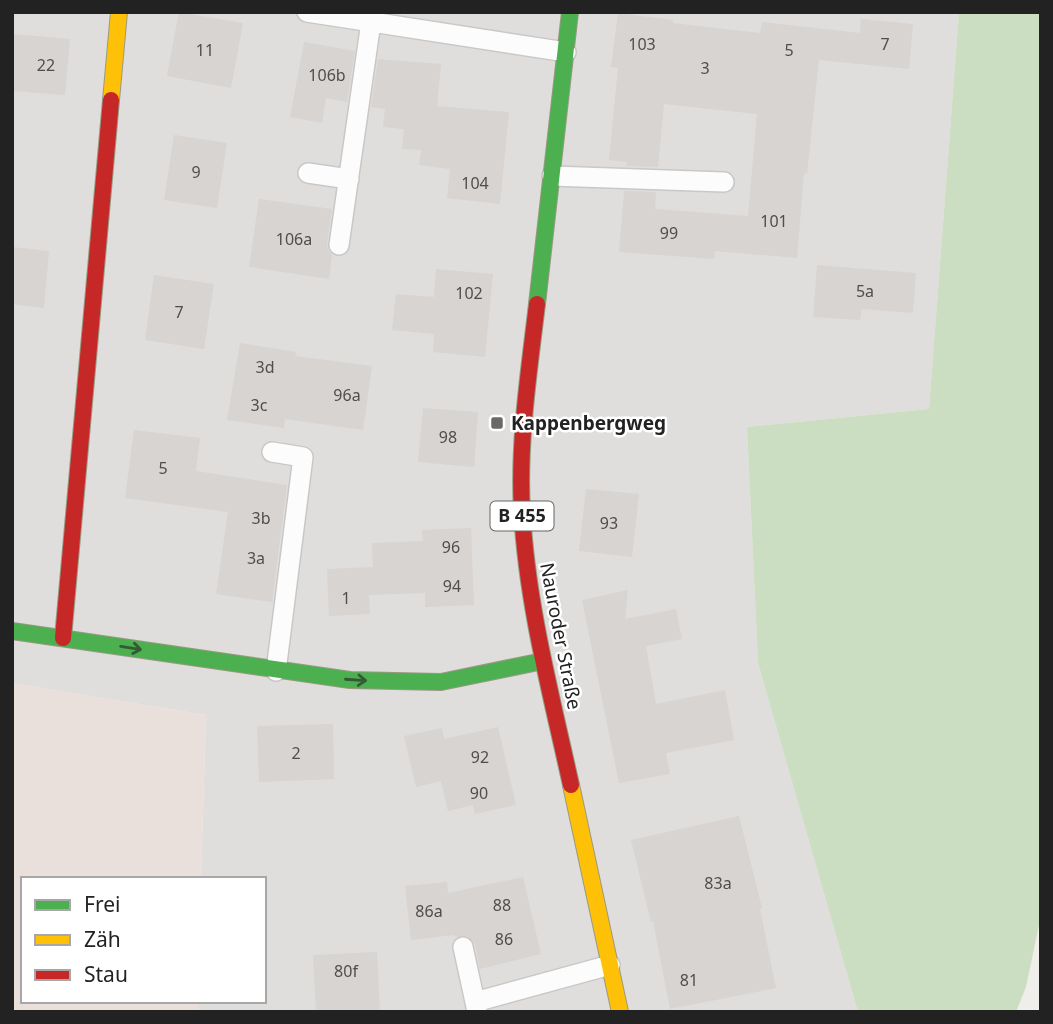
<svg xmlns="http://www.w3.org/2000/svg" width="1053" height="1024" viewBox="0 0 1053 1024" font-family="'Noto Sans',sans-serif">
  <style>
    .residential { fill: #dfdedc }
    .military { fill: #eae0db }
    .forest { fill: #cbdec1 }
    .building { fill: #d7d4d2 }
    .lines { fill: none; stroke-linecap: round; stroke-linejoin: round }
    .lane-casing { stroke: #c9c8c7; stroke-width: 22 }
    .fast-casing { stroke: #999a82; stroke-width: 18 }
    .slow-casing { stroke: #999a82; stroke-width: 18 }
    .jam-casing { stroke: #999a82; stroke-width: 18 }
    .lane { stroke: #fdfcfc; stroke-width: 19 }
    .fast { stroke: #4caf50; stroke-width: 16 }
    .slow { stroke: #ffc107; stroke-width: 16 }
    .jam { stroke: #c62828; stroke-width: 16 }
    .oneway { stroke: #335a34 }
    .poi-dot { fill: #6a6968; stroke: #fff; stroke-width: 2.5 }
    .labels { text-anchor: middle; stroke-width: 5; stroke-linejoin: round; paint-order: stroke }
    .number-label { font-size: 16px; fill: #4f4e4e }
    .shield { fill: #fff; stroke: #646464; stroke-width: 2 }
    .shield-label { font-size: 18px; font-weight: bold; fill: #222 }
    .poi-label { font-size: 19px; font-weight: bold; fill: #222; stroke: #fff; text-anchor: start }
    .street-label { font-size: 19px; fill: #222; stroke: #fff }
  </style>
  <rect width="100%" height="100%" fill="#f0eeeb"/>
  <path class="residential" d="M12 12H959L929 409 747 427 758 663 858 1012H199V1001H264V879H201L206 715 12 683Z"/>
  <path class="military" d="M12 683 206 715 201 879H23V1001H199V1012H12Z"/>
  <path class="forest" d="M959 12H1041V915L1026 987 1016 1012H858L758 663 747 427 929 409Z"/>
  <path class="building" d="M179 12 243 23 231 88 167 76Z
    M618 13 673 20V23L760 33 762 22 860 33 861 19 913 24 909 69 819 60 807 174 804 173 797 258 715 251 714 259 619 252 624 191 656 192 655 209 748 216 757 114 664 104 658 167 626 166 627 162 609 160 618 68 611 67Z
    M12 34 70 39 65 95 12 91Z
    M304 42 355 51 347 102 326 98 322 123 290 117Z
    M378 59 441 64 437 106 509 112 500 204 447 198 450 169 419 165 421 150 402 149 404 129 383 127 385 109 371 107Z
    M174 135 227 143 217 208 164 200Z
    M259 199 332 209 327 243 328 250 332 255 329 279 249 267Z
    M12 247 49 251 44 308 12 304Z
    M817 265 916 273 913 313 862 309 860 320 813 317Z
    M436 269 493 274 485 357 433 352 434 334 392 330 396 294 434 297Z
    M154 275 214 284 204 349 145 340Z
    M240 343 296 352 295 356 372 366 363 430 285 419 284 428 227 420Z
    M423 408 478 412 474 467 418 462Z
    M134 430 200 438 196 471 287 485 272 602 216 594 228 512 125 498Z
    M586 489 639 494 632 557 579 551Z
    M471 528 474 605 425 607V593L369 595 370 614 329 616 327 569 373 567 372 543 423 541 422 530Z
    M628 590 625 619 676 609 682 639 646 646 656 704 725 690 734 740 666 753 670 774 619 783 582 600Z
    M333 724 334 779 259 782 257 726Z
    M498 727 516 805 475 814 473 805 448 811 441 781 416 787 404 736 442 728 444 739Z
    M739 816 762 908 760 909 776 988 670 1009 653 921 651 922 631 840Z
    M523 877 541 954 480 969 475 944 467 936 457 937 453 935 411 940 405 886 447 882 448 893Z
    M377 952 380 1012H316L313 955Z"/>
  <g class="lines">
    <g class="lane-casing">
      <path id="lane" d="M307 12 566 52
        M308 173 349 179
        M552 176 724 182
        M339 245 371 22
        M272 452 303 457 276 671
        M463 947 475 1002
        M477 1012 475 1002 610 965"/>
    </g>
    <g class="fast-casing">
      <path id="fast" d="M537 304 570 12
        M12 631 350 680 441 682 543 661"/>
    </g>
    <g class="slow-casing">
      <path id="slow" d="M111 100 119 12
        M571 785 620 1012"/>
    </g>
    <g class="jam-casing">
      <path id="jam" d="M537 304C529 372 518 442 522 512 527 604 551 694 571 785
        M63 638 111 100"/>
    </g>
    <use href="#lane" class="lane"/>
    <use href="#fast" class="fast"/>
    <use href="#slow" class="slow"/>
    <use href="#jam" class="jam"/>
  </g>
  <defs><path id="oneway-shaft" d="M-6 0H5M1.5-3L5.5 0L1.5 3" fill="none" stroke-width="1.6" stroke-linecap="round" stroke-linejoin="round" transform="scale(1.75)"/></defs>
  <g class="oneway">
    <use href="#oneway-shaft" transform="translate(131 648) rotate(9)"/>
    <use href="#oneway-shaft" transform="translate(356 680) rotate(4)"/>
  </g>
  <rect class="poi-dot" x="490" y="416" width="14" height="14" rx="3.5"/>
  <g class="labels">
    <g class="number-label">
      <text x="642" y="50">103</text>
      <text x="885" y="50">7</text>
      <text x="205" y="56">11</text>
      <text x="789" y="56">5</text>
      <text x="46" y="71">22</text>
      <text x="705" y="74">3</text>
      <text x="327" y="81">106b</text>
      <text x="196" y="178">9</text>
      <text x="475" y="189">104</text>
      <text x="774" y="227">101</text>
      <text x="669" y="239">99</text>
      <text x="294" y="245">106a</text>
      <text x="865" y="297">5a</text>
      <text x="469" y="299">102</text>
      <text x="179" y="318">7</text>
      <text x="265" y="373">3d</text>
      <text x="347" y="401">96a</text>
      <text x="259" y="411">3c</text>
      <text x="448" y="443">98</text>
      <text x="163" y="474">5</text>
      <text x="261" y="524">3b</text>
      <text x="609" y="529">93</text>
      <text x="451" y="553">96</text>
      <text x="256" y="564">3a</text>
      <text x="452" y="592">94</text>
      <text x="346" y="604">1</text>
      <text x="296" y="759">2</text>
      <text x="480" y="763">92</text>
      <text x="479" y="799">90</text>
      <text x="718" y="889">83a</text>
      <text x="502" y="911">88</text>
      <text x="429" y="917">86a</text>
      <text x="504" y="945">86</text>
      <text x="346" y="977">80f</text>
      <text x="689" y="986">81</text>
    </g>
    <rect class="shield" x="490.5" y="501.5" width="63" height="29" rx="5"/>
    <g class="shield-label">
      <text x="522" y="522">B 455</text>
    </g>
    <g class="poi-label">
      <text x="511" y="430">Kappenbergweg</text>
    </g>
    <g class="street-label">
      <text transform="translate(561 636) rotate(79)" y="7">Nauroder Straße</text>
    </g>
  </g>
  <rect width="1053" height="1024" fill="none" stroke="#222222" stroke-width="28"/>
  <rect x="21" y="877" width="245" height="126" fill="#ffffff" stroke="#a7a7a7" stroke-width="2"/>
  <rect x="35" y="900" width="35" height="10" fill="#4caf50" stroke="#a7a7a7" stroke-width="2"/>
  <text x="84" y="912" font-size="21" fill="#222222">Frei</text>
  <rect x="35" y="935" width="35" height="10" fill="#ffc107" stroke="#a7a7a7" stroke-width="2"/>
  <text x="84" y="947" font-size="21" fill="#222222">Zäh</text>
  <rect x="35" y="970" width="35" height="10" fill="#c62828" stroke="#a7a7a7" stroke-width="2"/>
  <text x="84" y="982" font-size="21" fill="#222222">Stau</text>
</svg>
